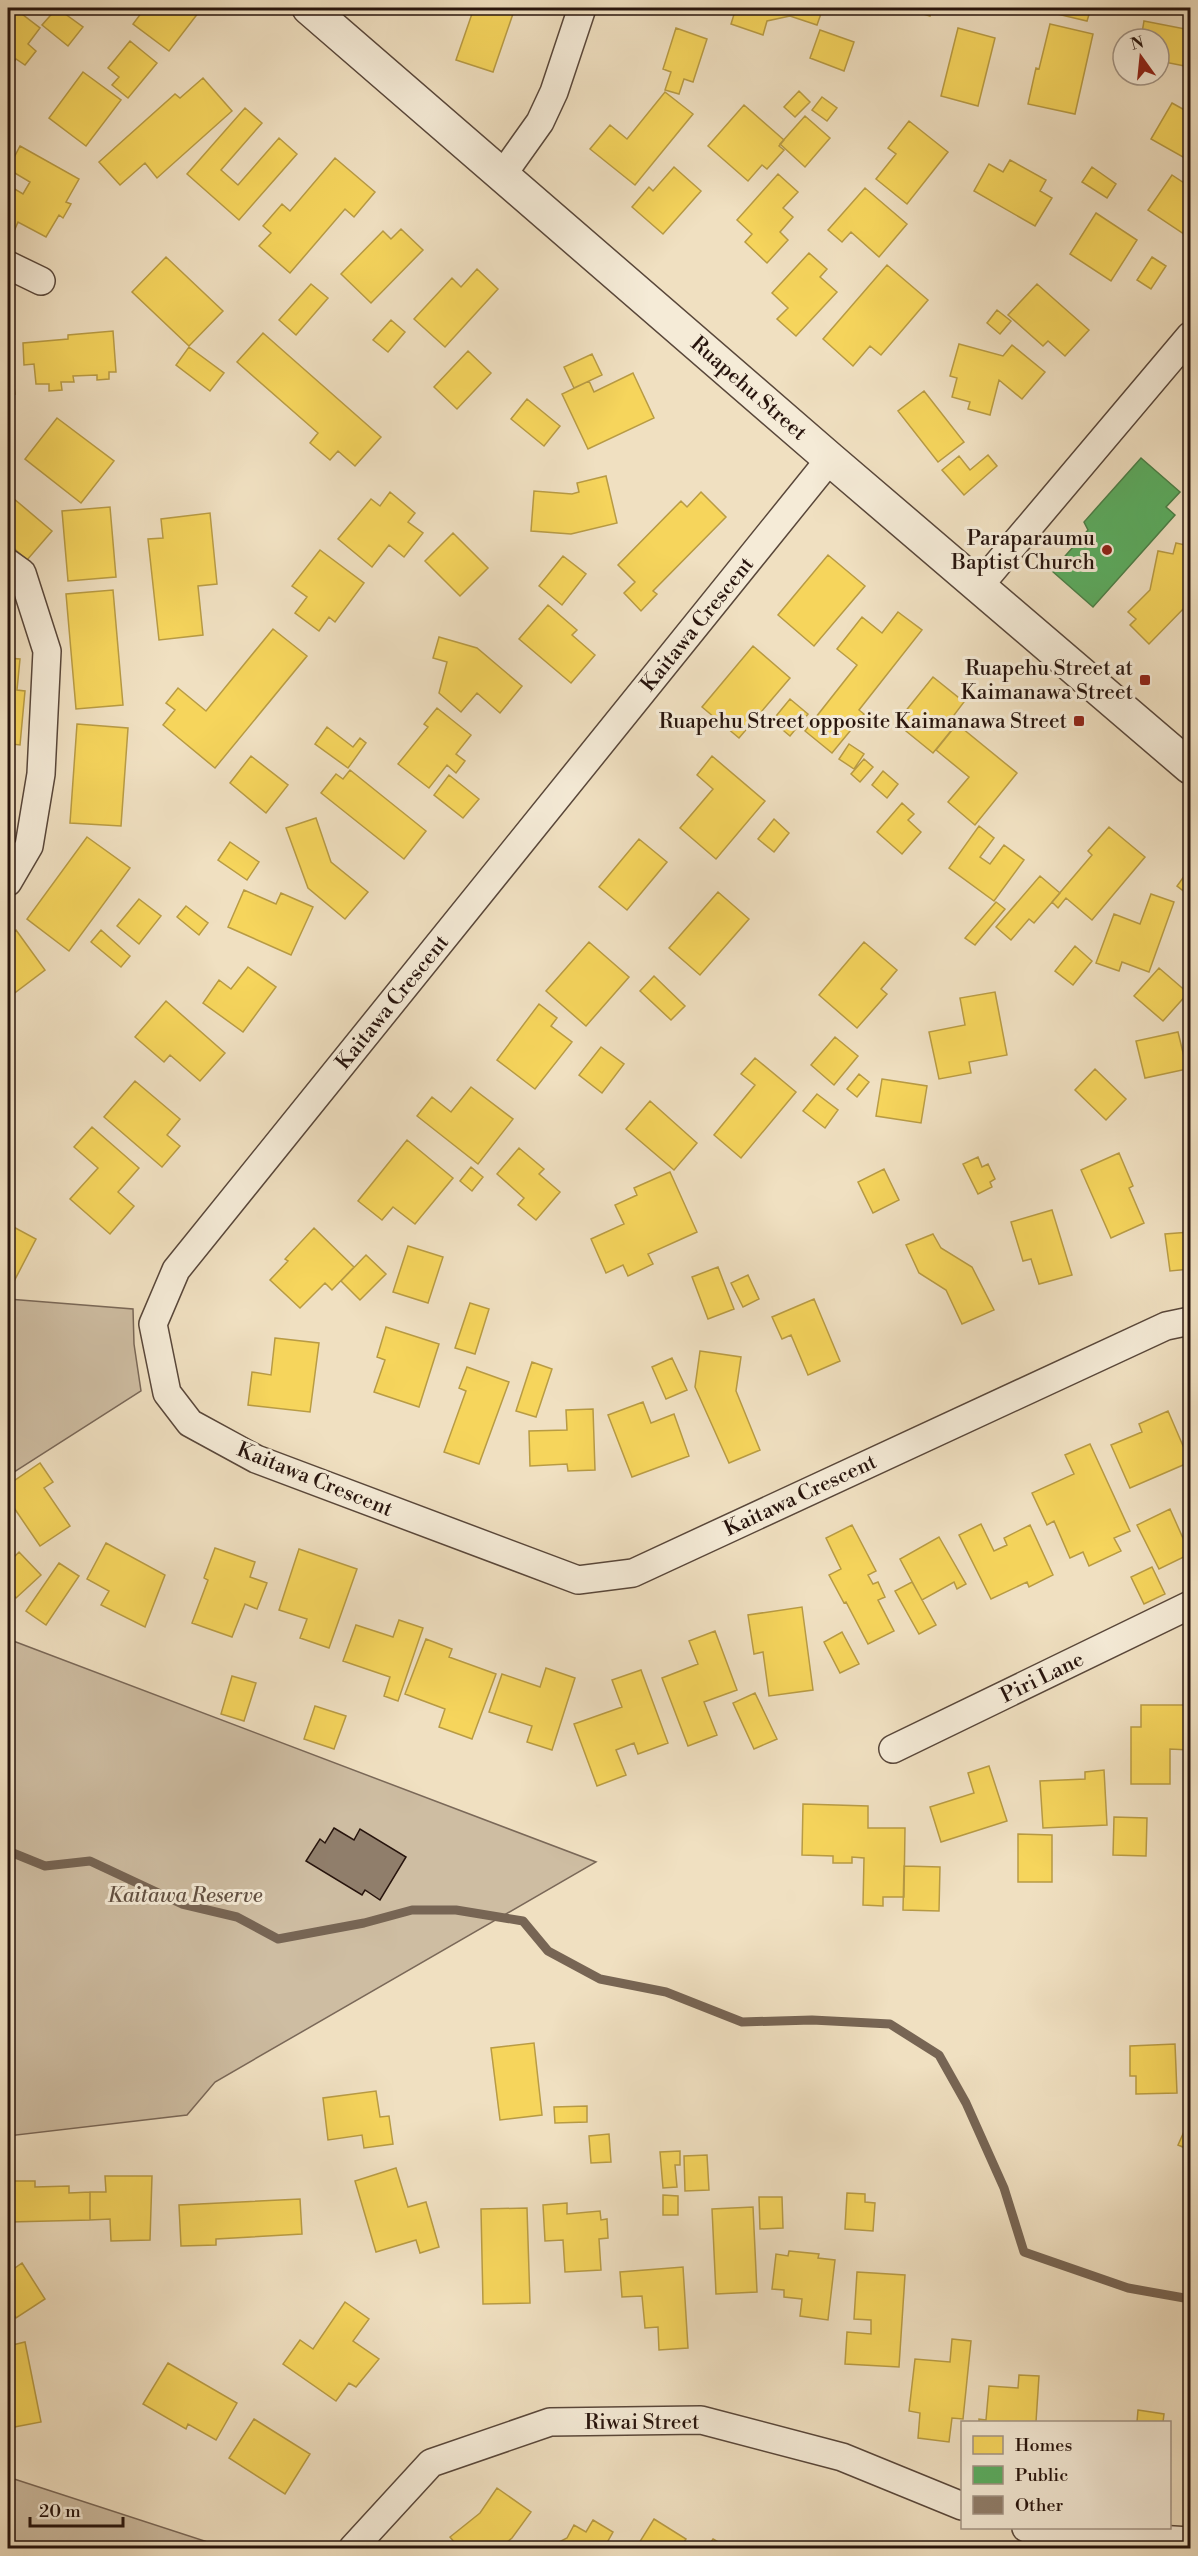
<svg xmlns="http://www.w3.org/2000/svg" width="1198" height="2556" viewBox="0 0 1198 2556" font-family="'Libre Bodoni',serif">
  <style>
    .green { fill: #cebda2; stroke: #7a6858; stroke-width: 1.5 }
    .homes { fill: #f6d55c; stroke: #b89b44; stroke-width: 1.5 }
    .public { fill: #5aae61; stroke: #4b8048; stroke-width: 1.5 }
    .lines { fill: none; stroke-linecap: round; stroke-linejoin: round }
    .stream { stroke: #776554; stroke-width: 9 }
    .building { fill: #907e6b; stroke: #27140d; stroke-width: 1.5 }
    .minor-casing { stroke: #59473a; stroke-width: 30 }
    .tertiary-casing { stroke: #59473a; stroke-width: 36 }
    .minor { stroke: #f5ebd7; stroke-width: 27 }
    .tertiary { stroke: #f5ebd7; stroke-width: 33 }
    .poi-dot { fill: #8f2418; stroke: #f5ebd7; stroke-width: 2 }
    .labels { text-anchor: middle; stroke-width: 6; stroke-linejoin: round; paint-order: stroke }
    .street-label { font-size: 21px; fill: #27140d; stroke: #f5ebd7 }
    .poi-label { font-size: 21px; fill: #27140d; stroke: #f5ebd7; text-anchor: end }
    .park-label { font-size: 21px; font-style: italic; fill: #614f41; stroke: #f5ebd7 }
  </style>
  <rect width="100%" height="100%" fill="#f0e0c1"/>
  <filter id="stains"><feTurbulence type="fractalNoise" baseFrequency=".00333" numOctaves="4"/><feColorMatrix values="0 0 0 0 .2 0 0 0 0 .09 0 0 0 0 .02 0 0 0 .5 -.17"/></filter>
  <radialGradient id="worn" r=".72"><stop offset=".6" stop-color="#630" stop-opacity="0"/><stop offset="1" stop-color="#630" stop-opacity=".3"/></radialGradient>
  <path class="green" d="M8 1299 133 1309 134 1344 141 1391 8 1476Z
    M8 1639 596 1862 215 2082 187 2115 8 2136Z
    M8 2477 226 2548H8Z"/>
  <path class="homes" d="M9 8H14L40 28 28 44 36 51 25 65 16 59 8 70V10Z
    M57 8 83 27 68 46 42 25Z
    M145 8H202L169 51 133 24Z
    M474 8H515L493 72 456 60Z
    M736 8H823L817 25 790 16 767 21 763 35 731 24Z
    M903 8H932L930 16Z
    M1058 8H1091L1087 21 1057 14Z
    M1144 21 1185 29 1190 28V67L1159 61V39H1141Z
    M1050 24 1093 34 1075 114 1028 104 1036 68 1039 69Z
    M676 28 707 39 693 82 684 79 679 94 665 90 671 72 663 69Z
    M958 28 995 38 978 106 941 96Z
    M820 30 854 42 844 71 810 58Z
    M130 41 157 63 128 98 112 85 119 77 108 68Z
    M83 72 121 100 86 146 49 118Z
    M203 78 232 111 157 178 145 163 120 185 99 162 175 94 180 98Z
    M799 91 810 102 795 117 784 107Z
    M665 92 693 114 635 185 590 149 610 125 627 139Z
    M822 97 837 108 827 121 812 110Z
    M1172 103 1190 113V161L1151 139Z
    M744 105 784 140 779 146 784 150 767 169 762 165 748 181 708 146Z
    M245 108 262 123 221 170 238 185 279 138 297 154 239 220 187 174Z
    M805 116 830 138 805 167 780 144Z
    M909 121 948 152 907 204 876 179 896 154 888 148Z
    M20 146 79 179 66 202 71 204 63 218 59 215 46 237 18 222 15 229 8 224V185L23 194 30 182 8 169Z
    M335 158 375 192 354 217 345 209 290 273 259 246 271 233 263 226 282 204 290 211Z
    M1010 160 1046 180 1040 191 1052 198 1035 226 974 191 989 164 1003 172Z
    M674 167 701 191 663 234 632 207 649 187 653 191Z
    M1092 167 1116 184 1107 198 1082 182Z
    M778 174 798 192 783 208 793 217 780 232 788 240 767 263 745 242 752 234 737 220Z
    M1172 175 1190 187V238L1148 210Z
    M865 188 907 224 879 257 851 232 842 242 828 230Z
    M1096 213 1137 240 1111 281 1070 254Z
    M401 229 423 250 371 303 341 274 383 231 391 239Z
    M809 253 827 269 820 277 837 292 796 336 777 319 788 308 772 293Z
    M166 257 223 311 189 346 132 292Z
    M1152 257 1166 266 1151 289 1137 280Z
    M887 265 928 300 881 355 870 346 853 366 823 339Z
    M477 269 498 289 445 347 414 319 452 278 461 287Z
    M311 284 328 298 296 335 279 320Z
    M1037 284 1089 330 1065 356 1048 341 1043 346 1008 315Z
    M997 310 1011 321 1000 334 987 323Z
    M391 320 405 332 388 352 373 340Z
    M113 331 116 372H109V379L97 380V375L73 376 74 382H61L62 390 49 391V384H36L34 364 24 365 23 343 68 339V335Z
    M263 333 381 437 355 466 338 451 330 460 310 443 318 433 237 362Z
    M959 344 1003 356 1012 345 1045 372 1022 399 999 380 990 415 968 409 970 402 952 397 957 378 950 376Z
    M189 347 224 373 210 391 176 365Z
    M468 351 491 373 457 409 434 387Z
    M592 354 602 375 574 388 564 367Z
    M11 363 15 394 8 395V364Z
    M633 373 654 418 588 449 562 394 589 381 594 392Z
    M924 391 964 442 938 462 898 411Z
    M527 399 560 426 544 446 511 419Z
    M57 418 114 461 81 503 25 459Z
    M988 455 997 466 964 495 942 470 959 456 970 470Z
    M606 476 617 523 571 534 531 531 534 491 572 494 579 492 577 483Z
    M390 492 415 513 408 522 423 533 404 557 389 545 372 567 338 539 371 499 380 506Z
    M701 492 726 517 653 591 657 594 641 611 624 593 635 582 618 565 681 501 687 507Z
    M13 498 52 531 27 560 8 543V504Z
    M110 507 116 577 68 581 62 511Z
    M210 513 217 584 198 586 203 635 159 640 148 539 163 538 161 519Z
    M453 533 488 568 460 596 425 561Z
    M1176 543 1190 546V602L1149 644 1130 625 1136 619 1128 612 1150 590 1158 551 1173 554Z
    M320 550 364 583 335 622 329 617 319 631 295 613 307 597 292 586Z
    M828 555 865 586 814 646 778 615Z
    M563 556 586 574 562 605 539 586Z
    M113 590 123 705 76 709 66 594Z
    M548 605 577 630 572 635 595 655 571 683 519 639Z
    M898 612 922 630 859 710 864 714 832 753 805 731 857 665 837 649 862 617 882 633Z
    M273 629 307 656 215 768 163 725 175 710 166 703 178 688 206 711Z
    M439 637 477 648 522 686 500 713 477 693 461 712 439 693 447 662 433 658Z
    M753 646 790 678 739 738 702 707Z
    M8 658 20 659 17 690 25 691 20 745 12 744 9 772Z
    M933 677 964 702 948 723 954 727 933 753 896 723Z
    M790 699 808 714 790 736 772 721Z
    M437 708 471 735 456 754 465 761 456 773 447 765 429 788 398 764 428 727 424 724Z
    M77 724 128 728 121 826 70 823Z
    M957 724 1017 773 975 825 948 802 969 777 936 750Z
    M327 727 353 747 360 738 366 743 348 768 315 744Z
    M849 744 864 754 854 769 839 759Z
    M251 756 288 785 266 813 230 783Z
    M712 756 765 801 716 859 680 828 713 789 697 775Z
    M864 759 873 767 860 782 851 774Z
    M350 770 426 831 404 859 321 793 336 774 343 779Z
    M883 771 898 784 887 798 872 785Z
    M449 775 479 799 463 818 434 795Z
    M902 803 914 814 908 820 921 832 902 854 877 832Z
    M316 818 331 862 368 892 345 919 308 888 286 828Z
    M774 819 789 833 774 852 758 839Z
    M979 826 994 838 980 857 990 864 1004 845 1024 860 994 901 949 868Z
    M1109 827 1145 857 1092 920 1066 898 1058 908 1052 902 1092 855 1088 851Z
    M87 837 130 868 69 951 27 919Z
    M639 839 667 862 627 910 599 887Z
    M230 842 259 862 247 880 218 860Z
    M1190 868V896L1177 886Z
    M1040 876 1060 893 1034 923 1029 919 1011 940 996 927Z
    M244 890 276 904 281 893 313 907 291 955 228 927Z
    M718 892 749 919 700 975 669 948Z
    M1151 894 1174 902 1149 972 1122 962 1119 971 1096 963 1114 914 1140 924Z
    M139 899 161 916 139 944 117 926Z
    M996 902 1005 909 975 945 965 938Z
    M186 906 208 923 199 935 177 917Z
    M16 930 45 970 8 998V936Z
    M101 930 130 956 121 967 91 942Z
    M589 942 629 977 586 1026 546 991Z
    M864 942 897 970 881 989 887 994 857 1028 819 995Z
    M1075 946 1092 961 1073 985 1055 971Z
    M248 967 276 987 243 1032 203 1003 219 980 231 989Z
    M1159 968 1188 993 1163 1021 1134 996Z
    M654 976 685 1006 671 1020 640 991Z
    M995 992 1007 1055 969 1062 971 1073 939 1079 929 1032 965 1025 960 998Z
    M166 1001 225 1053 200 1081 170 1055 164 1062 135 1037Z
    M539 1004 557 1018 551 1026 572 1042 535 1089 497 1060Z
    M1178 1032 1187 1069 1145 1078 1136 1041Z
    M835 1037 858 1056 834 1085 811 1065Z
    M601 1047 624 1064 602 1093 579 1075Z
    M755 1058 796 1092 741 1158 714 1135 755 1085 741 1074Z
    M1095 1069 1126 1099 1106 1120 1075 1090Z
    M859 1074 869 1082 857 1097 847 1089Z
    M882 1079 927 1086 921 1123 876 1116Z
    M135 1081 180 1119 167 1135 180 1146 162 1167 104 1117Z
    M471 1087 513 1119 478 1164 417 1116 432 1097 451 1112Z
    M817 1094 838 1110 825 1128 803 1111Z
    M650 1101 697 1143 674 1170 626 1129Z
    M1190 1103V1143L1184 1104Z
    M92 1127 139 1168 118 1192 134 1206 110 1234 70 1199 98 1168 74 1147Z
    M407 1140 453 1178 415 1224 393 1207 382 1220 358 1201Z
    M519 1148 544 1169 539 1174 560 1192 536 1220 518 1205 524 1198 497 1174Z
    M1119 1153 1133 1186 1129 1188 1144 1223 1111 1238 1081 1170Z
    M978 1157 982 1167 988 1164 995 1179 990 1182 992 1187 978 1194 963 1164Z
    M471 1167 483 1177 472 1191 460 1181Z
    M884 1169 899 1200 873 1213 858 1182Z
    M670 1172 697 1232 648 1254 653 1264 628 1276 623 1265 606 1273 591 1239 624 1224 615 1205 637 1195 634 1188Z
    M1052 1210 1072 1275 1039 1284 1031 1259 1023 1261 1011 1222Z
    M8 1224 36 1239 9 1291 8 1290Z
    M314 1228 354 1267 332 1290 325 1283 300 1308 270 1280 288 1261 285 1259Z
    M1190 1232V1269L1170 1271 1165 1234Z
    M933 1234 941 1248 972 1267 994 1310 962 1324 946 1290 919 1273 906 1245Z
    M408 1246 443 1257 428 1303 393 1292Z
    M366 1255 386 1274 360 1300 341 1281Z
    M718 1267 734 1309 708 1319 692 1277Z
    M748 1275 759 1299 743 1307 731 1283Z
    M814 1299 840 1361 808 1375 791 1335 782 1339 772 1317Z
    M470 1303 489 1309 475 1354 455 1348Z
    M386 1327 439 1344 419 1407 374 1392 385 1360 377 1357Z
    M275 1338 319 1343 310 1412 248 1405 252 1372 271 1375Z
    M700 1351 741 1357 736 1391 760 1450 729 1463 695 1387Z
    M672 1358 687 1390 666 1399 652 1367Z
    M532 1362 552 1369 536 1417 516 1411Z
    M467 1367 509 1382 479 1464 444 1452 466 1391 459 1388Z
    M643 1402 651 1423 674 1414 689 1456 632 1477 608 1415Z
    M593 1409 595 1470 568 1471 567 1464 530 1466 529 1431 567 1430 566 1410Z
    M1168 1411 1190 1462 1130 1488 1111 1445 1142 1432 1139 1424Z
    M1090 1444 1130 1531 1114 1538 1121 1551 1089 1566 1083 1552 1070 1558 1054 1521 1047 1525 1032 1493 1074 1474 1065 1455Z
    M40 1463 53 1482 44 1488 70 1526 40 1546 8 1499V1485Z
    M1170 1509 1190 1554 1159 1569 1137 1525Z
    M981 1524 994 1551 1007 1545 1004 1538 1030 1525 1053 1575 1029 1587 1027 1582 991 1599 959 1535Z
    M852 1525 876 1571 868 1575 873 1584 878 1582 885 1597 878 1600 894 1631 868 1644 846 1602 844 1603 829 1575 841 1569 826 1538Z
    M939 1537 966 1584 957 1589 954 1582 922 1600 900 1559Z
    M106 1543 165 1575 145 1627 101 1605 109 1591 87 1579Z
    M215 1548 255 1562 250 1577 267 1583 257 1609 245 1604 232 1637 192 1623 208 1580 204 1578Z
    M299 1549 357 1569 329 1648 300 1638 307 1619 279 1610Z
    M19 1552 41 1575 16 1598 8 1589V1563Z
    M59 1563 79 1576 46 1625 26 1611Z
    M1152 1567 1165 1594 1144 1604 1131 1577Z
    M912 1582 936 1625 919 1634 895 1591Z
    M802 1607 813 1690 769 1696 763 1652 754 1654 748 1615Z
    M399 1620 423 1628 398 1701 384 1696 390 1677 343 1661 356 1625 393 1637Z
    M715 1631 737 1690 704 1702 717 1735 688 1746 662 1678 698 1664 689 1641Z
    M842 1632 859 1664 840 1673 824 1642Z
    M426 1639 452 1649 449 1657 496 1674 472 1739 439 1727 445 1709 405 1694Z
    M546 1668 575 1678 552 1750 527 1742 532 1726 489 1712 502 1674 540 1687Z
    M641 1670 668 1743 638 1754 634 1743 616 1750 626 1775 597 1786 574 1724 622 1707 612 1680Z
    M232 1676 256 1683 244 1721 221 1714Z
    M755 1693 777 1739 754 1749 733 1703Z
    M1141 1705H1189V1750L1170 1749V1784H1131V1727H1141Z
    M315 1706 346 1716 334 1749 304 1739Z
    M989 1766 1007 1821 941 1842 930 1807 974 1793 968 1773Z
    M1104 1770 1107 1825 1043 1828 1040 1781 1085 1779V1772Z
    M803 1804 868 1806V1828H905L904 1897H883V1906L863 1905 864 1858 852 1857V1863H833V1856L802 1855Z
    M1114 1817 1147 1818 1146 1856 1113 1855Z
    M1018 1834 1052 1835V1882H1018Z
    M904 1866 940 1867 939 1911 903 1910Z
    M534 2043 542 2115 500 2120 491 2048Z
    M1175 2044 1177 2093 1136 2094V2076H1130V2046Z
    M376 2091 380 2117 389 2116 393 2144 364 2148 362 2135 328 2140 323 2098Z
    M587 2106V2122L555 2123 554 2107Z
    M1190 2118V2150L1178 2145Z
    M609 2134 611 2162 591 2163 589 2136Z
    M680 2151V2165H675L677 2187 663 2188 660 2152Z
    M707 2155 709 2190 685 2191 684 2156Z
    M396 2168 408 2207 426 2202 439 2247 420 2253 416 2240 376 2252 355 2181Z
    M105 2176H152L150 2240 111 2241 110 2219 90 2220V2192H106Z
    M9 2181H35V2187L69 2186V2193L90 2192V2220L10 2222Z
    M847 2193 865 2194V2202L875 2203 873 2231 845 2229Z
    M663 2195 678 2196V2215H663Z
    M759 2197H782L783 2228 760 2229Z
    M300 2199 302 2234 216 2239V2245L181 2246 179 2205Z
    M567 2203V2214L600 2211 601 2220 607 2219 608 2238 599 2239 601 2270 565 2272 563 2240 545 2241 543 2205Z
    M753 2207 757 2292 716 2294 712 2209Z
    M527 2208 530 2303 483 2304 481 2209Z
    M789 2251 819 2254 818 2258 835 2260 828 2320 800 2316 802 2299 784 2297V2290L772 2289 776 2254 788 2256Z
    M22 2263 45 2299 16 2318 8 2305V2273Z
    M683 2267 688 2348 659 2350 658 2327 645 2328 642 2296 622 2297 620 2272Z
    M857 2272 905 2275 899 2367 845 2364 847 2332 871 2334V2320L854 2319Z
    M345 2302 369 2319 353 2341 379 2359 356 2387 349 2383 336 2401 283 2364 300 2340 313 2349Z
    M952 2339 971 2341 963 2419 952 2418 949 2442 918 2438 920 2413 909 2411 915 2359 950 2362Z
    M25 2342 41 2422 9 2428 8 2346Z
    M168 2363 237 2403 216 2440 188 2424 186 2429 143 2404Z
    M1019 2375 1039 2376 1036 2422H979V2419L986 2420 989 2386 1018 2388Z
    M1138 2410 1164 2414 1163 2422H1137Z
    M254 2419 310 2454 285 2494 229 2458Z
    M497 2488 531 2512 512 2538 500 2548H459L450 2537 480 2513Z
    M654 2519 686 2539 680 2548H636Z
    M593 2520 613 2532 604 2548H547L567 2538 574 2525 586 2532Z
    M713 2539 729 2548H707Z"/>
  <path class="public" d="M1141 458 1180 492 1166 507 1175 515 1093 607 1052 571 1088 530 1084 522Z"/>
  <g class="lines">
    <path class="stream" d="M8 1851 45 1866 90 1861 182 1904 237 1917 278 1939 364 1923 412 1910H456L523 1921 548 1951 600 1979 666 1992 742 2022 812 2020 890 2024 939 2055 966 2103 1004 2188 1024 2252 1128 2288 1190 2299"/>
  </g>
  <path class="building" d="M334 1828 354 1840 360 1829 406 1857 380 1900 365 1890 362 1895 306 1861 320 1839 325 1843Z"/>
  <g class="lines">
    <g class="minor-casing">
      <path id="minor" d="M503 174 540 122 554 92 582 8
        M8 265 41 281
        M830 459 176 1270 153 1324 167 1393 190 1423 256 1459 578 1580 633 1573 1166 1326 1190 1321
        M8 563 22 573 47 651 41 774 29 846 8 882
        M979 586 1190 336
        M893 1749 1190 1605
        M1026 2528 1040 2532 1190 2541
        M353 2548 431 2463 550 2422 701 2420 842 2457 962 2506"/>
    </g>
    <g class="tertiary-casing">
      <path id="tertiary" d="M309 8 830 459 1190 767"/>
    </g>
    <use href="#minor" class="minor"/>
    <use href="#tertiary" class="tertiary"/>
  </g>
  <g class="poi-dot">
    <circle cx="1107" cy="550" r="6"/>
    <rect x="1139" y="674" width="12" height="12" rx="3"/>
    <rect x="1073" y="715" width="12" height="12" rx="3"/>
  </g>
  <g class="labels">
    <g class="street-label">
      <text transform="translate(749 388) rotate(41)" y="7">Ruapehu Street</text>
      <text transform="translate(697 624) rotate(-51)" y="7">Kaitawa Crescent</text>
      <text transform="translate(392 1002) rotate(-51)" y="7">Kaitawa Crescent</text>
      <text transform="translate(315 1479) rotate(22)" y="7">Kaitawa Crescent</text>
      <text transform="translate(800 1495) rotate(-25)" y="7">Kaitawa Crescent</text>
      <text transform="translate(1042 1677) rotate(-26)" y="7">Piri Lane</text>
      <text x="642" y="2429">Riwai Street</text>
    </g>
    <g class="poi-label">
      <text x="1095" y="545">Paraparaumu<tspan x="1095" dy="24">Baptist Church</tspan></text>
      <text x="1133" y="675">Ruapehu Street at<tspan x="1133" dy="24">Kaimanawa Street</tspan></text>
      <text x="1067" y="728">Ruapehu Street opposite Kaimanawa Street</text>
    </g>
    <g class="park-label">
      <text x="185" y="1902">Kaitawa Reserve</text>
    </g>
  </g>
  <rect width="1198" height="2556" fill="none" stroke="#f0e0c1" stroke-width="30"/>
  <rect x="9" y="9" width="1180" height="2538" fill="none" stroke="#27140d" stroke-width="3"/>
  <rect x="15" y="15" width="1168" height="2526" fill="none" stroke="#27140d" stroke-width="1.5"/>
  <rect x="961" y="2421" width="210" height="108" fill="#f5ebd7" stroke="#a39586" stroke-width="1.5"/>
  <rect x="973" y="2436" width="30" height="18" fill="#f6d55c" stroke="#a39586" stroke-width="1.5"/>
  <text x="1015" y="2451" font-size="18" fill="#27140d">Homes</text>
  <rect x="973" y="2466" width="30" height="18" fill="#5aae61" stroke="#a39586" stroke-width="1.5"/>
  <text x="1015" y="2481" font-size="18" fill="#27140d">Public</text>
  <rect x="973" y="2496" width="30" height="18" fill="#907e6b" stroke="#a39586" stroke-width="1.5"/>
  <text x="1015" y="2511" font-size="18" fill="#27140d">Other</text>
  <g transform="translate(1141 57) rotate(345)"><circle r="28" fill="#f5ebd7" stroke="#a39586" stroke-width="1.5"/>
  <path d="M0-4.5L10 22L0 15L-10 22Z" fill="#8f2418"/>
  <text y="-9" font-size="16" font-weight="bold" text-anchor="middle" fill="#27140d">N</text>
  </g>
  <path d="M30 2517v9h93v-9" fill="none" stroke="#27140d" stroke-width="3"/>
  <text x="39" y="2517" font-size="18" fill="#27140d" stroke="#f5ebd7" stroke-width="4.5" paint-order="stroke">20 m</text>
  <rect width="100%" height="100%" filter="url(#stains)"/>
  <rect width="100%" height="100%" fill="url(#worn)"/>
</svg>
